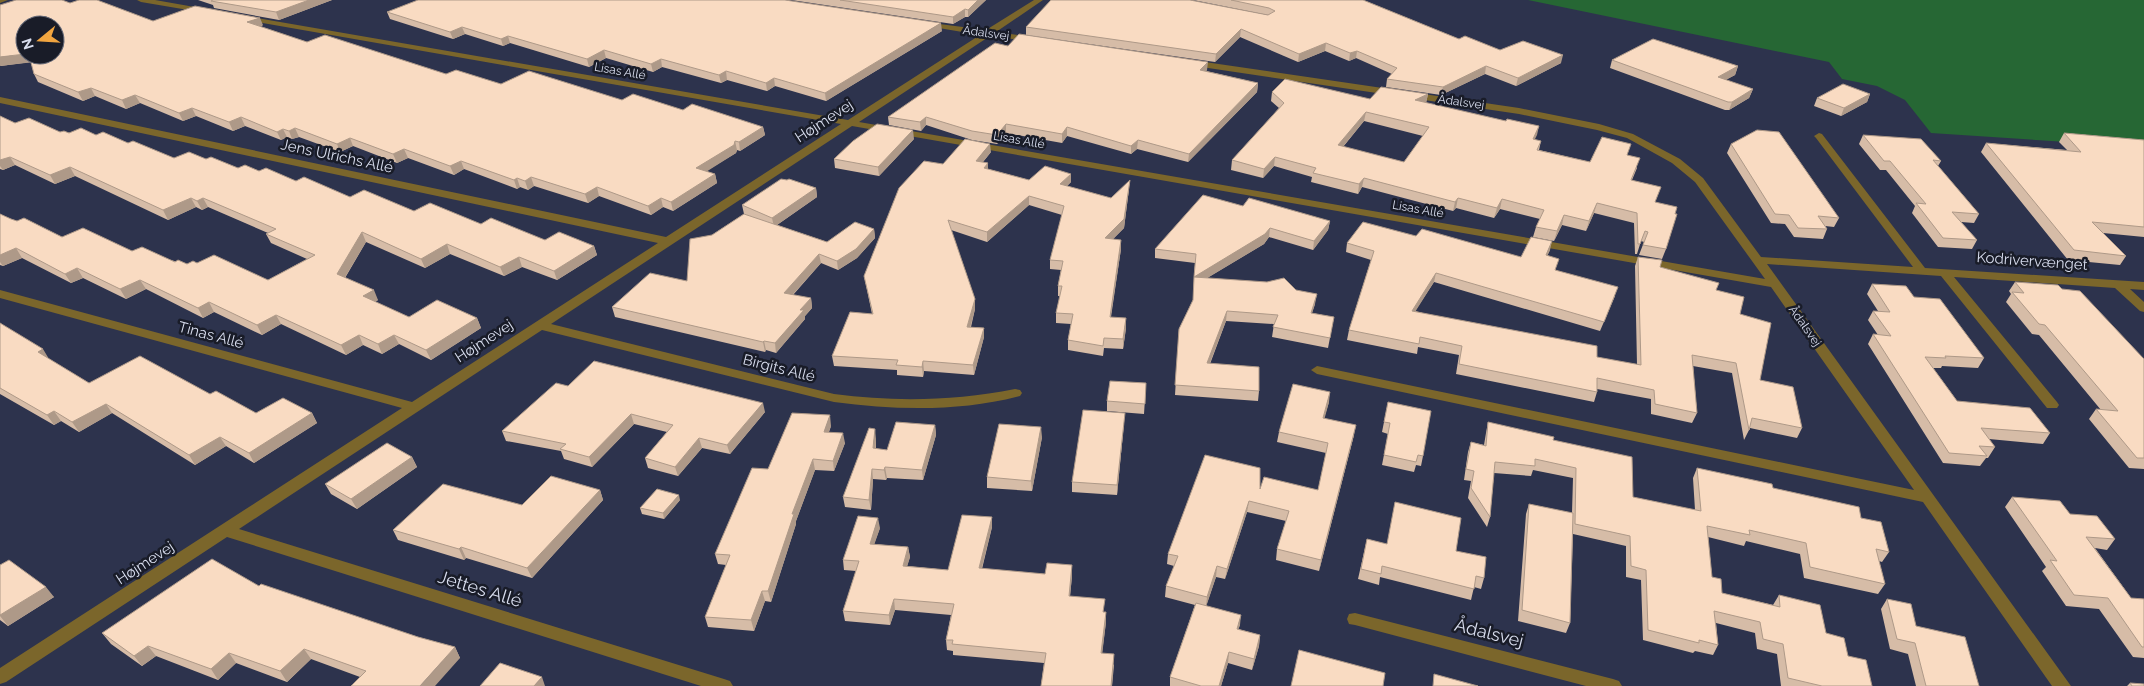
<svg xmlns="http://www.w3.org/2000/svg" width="2144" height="686" viewBox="0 0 2144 686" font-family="Raleway,sans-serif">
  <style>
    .green { fill: #266734 }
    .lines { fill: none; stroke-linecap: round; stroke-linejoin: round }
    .minor { fill: #7b662b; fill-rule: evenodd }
    .wall { fill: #d6bca7; fill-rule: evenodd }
    .shaded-wall { fill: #ae9988 }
    .building { fill: #f9dbc2; stroke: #ae9988; fill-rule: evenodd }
    .labels { text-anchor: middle; stroke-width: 5; stroke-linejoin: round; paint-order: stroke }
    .far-street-label { font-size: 12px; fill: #d8ddee; stroke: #191c28 }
    .street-label { font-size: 15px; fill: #d8ddee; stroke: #191c28 }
    .near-street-label { font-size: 18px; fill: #d8ddee; stroke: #191c28 }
  </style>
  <rect width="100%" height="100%" fill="#2d334d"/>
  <path class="green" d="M1528 0H2144V147L1931 133 1905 100 1877 86 1842 79 1829 62Z"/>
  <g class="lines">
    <path class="minor" d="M0 0H8L0 3Z
      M137 0H155L206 9 210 11 206 13 141 2Z
      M1034 0H1043L996 32 1033 37 1036 38V42L990 36 859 122 1765 279 1695 182 1672 163 1627 138 1597 130 1519 114 1188 65V61L1191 60 1519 108 1599 124 1633 134 1680 159 1703 178 1761 257 1913 267 1816 138 1814 136 1819 133 1822 134 1925 268 2144 282V290L2130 289 2144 302V312L2140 311 2115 288 1954 277 2057 402 2059 405 2057 408H2047L1941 276 1767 264 2071 686H2052L1923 502 1317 374 1311 370 1317 366 1914 490 1771 287 852 126 551 324 834 394C895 402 954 401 1015 389L1020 390 1022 393 1020 396C959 412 896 410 834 402L542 330 239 529 724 679 730 681 733 686H701L227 537 6 682 0 684V668L402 408 0 298V290L412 402 658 243 0 103V97L666 237 841 124 245 20 241 18 245 16 848 120 980 35 927 26 923 24 924 22 986 30Z
      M1355 613 1613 679 1619 681 1622 686H1586L1355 625 1349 624 1347 619 1349 614Z"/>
  </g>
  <path class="wall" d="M198 0H332L279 20 214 8 213 5Z
    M791 0H986L968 17H965L953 24Z
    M1193 0H1363L1459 39 1500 50 1561 63 1516 86 1485 74 1441 95 1386 87 1387 79 1392 74 1356 58 1349 61 1325 51 1298 62 1240 37 1215 62 1026 35V27L1268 15Z
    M70 3 153 21 263 25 260 27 307 42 446 74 501 84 622 100 683 110 763 127 765 135 740 151 737 150 736 153 706 171 715 174 717 183 673 211 663 207 651 215 599 196 588 203 534 186 528 190 520 187 517 189 464 169 454 175 408 158 397 163 353 146 340 152 299 137 292 139 287 137 281 140 245 126 233 131 196 116 183 121 140 103 126 109 95 96 83 101 38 82 34 74 31 62 0 66Z
    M387 12 942 31 826 101 775 86 767 91 727 80 721 83 662 67 653 72 606 58 589 67 510 43 503 46 465 34 453 39 390 19Z
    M1008 46 1207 70 1206 71 1258 83 1257 92 1188 162 1137 149 1131 154 1067 136 1062 143 1006 133 997 144 972 140 926 125 921 131 889 125 888 117Z
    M1612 60 1738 66 1735 75 1725 80 1753 89 1749 98 1729 110H1725L1610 68Z
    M1272 92 1370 99 1428 94 1426 103 1506 121 1539 126 1534 140 1541 141 1539 150 1590 162 1627 155 1637 168 1632 180 1655 202 1666 249 1662 259 1639 255 1644 242 1641 241 1637 254H1635L1634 223 1594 213 1586 231 1562 225 1554 241 1533 237 1536 227 1540 219 1500 209 1494 218 1456 208 1453 211 1362 187 1358 194 1311 182 1312 177 1274 166 1263 178 1231 170 1232 160 1279 108 1271 101ZM1364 121 1423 136 1404 162 1343 147Z
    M1870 94 1867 102 1841 116 1814 106 1817 98Z
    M0 116 15 123 60 132 96 135 128 143 174 158 206 159 238 168 259 171 296 181 350 197 414 211 481 224 545 240 594 246 597 255 557 280 522 267 504 276 450 254 425 268 366 242 345 278 378 300 375 302 409 317 477 318 481 328 431 360 399 344 382 354 363 345 346 355 281 324 262 335 214 312 203 318 146 289 126 299 83 278 71 283 22 258 3 266 0 265V214L11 219 62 237 132 251 187 264 197 263 268 280 307 259 271 243 266 234 268 233 208 207 202 210 196 207 168 220 75 176 55 184 15 165 3 170 0 169Z
    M2064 133 2144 140V237L2103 233 2126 256 2120 265 2068 260 1981 152 1986 143 2067 150 2059 142Z
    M1863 135 1941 161 1938 166 1979 214 1974 223 1961 222 1977 240 1972 249 1938 247 1912 213 1915 206 1886 170H1880L1859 144Z
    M914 139 879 176 835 168 834 159Z
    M1731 144 1839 218 1834 227 1825 226 1827 229 1823 239 1794 237 1785 224 1771 223 1727 153Z
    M991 152 983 162 988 163V169L1029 180 1071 174V182L1067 186 1111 198 1129 189 1124 228 1113 239 1121 249 1111 317 1126 328 1123 349 1104 348 1103 356 1068 350V340L1071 324 1056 323V313L1060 296H1058V286L1061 270 1050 269V260L1062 215 1029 205 987 242 951 230 975 299V309L971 327 984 328V337L974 375 924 371 923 377 897 375V370L834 366 832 356 872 314 866 285 864 276 943 164Z
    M816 188 817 197 777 225 827 242 874 229 875 238 857 258 838 270 821 263 793 295 811 298 812 308 805 316V319L776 353 766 350 765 352 615 317 612 307 687 281 712 235 744 214 742 205Z
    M1243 206 1330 221 1328 230 1313 250 1269 237 1264 244 1207 278 1296 290 1315 304 1312 313 1334 317 1328 348 1272 337 1274 324 1226 321 1210 364 1259 391 1258 401 1175 395 1179 329 1193 300 1195 263 1155 258V249Z
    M1416 236 1521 257 1550 250 1547 256 1556 270 1615 296 1600 331 1434 282 1415 311 1597 357 1637 365 1635 266 1638 257 1660 267 1716 290 1740 314 1760 380 1802 428 1797 438 1750 428 1744 440 1732 373 1693 366 1697 413 1692 423 1651 414V399L1597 389V392L1594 402 1456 374 1459 355 1418 347 1417 354 1347 340 1349 330 1371 260 1346 252 1347 243Z
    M2015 282 2062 289 2144 359V469L2129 468 2089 419 2096 409 2101 410 2039 335 2032 334 2006 302 2011 294 2009 291Z
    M1872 284 1914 297 1984 358 1978 368 1942 366 1941 368H1933L1957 401 2050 433 2043 444 1989 439 1995 447 1988 458H1986L1980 466 1943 463 1868 344 1873 334 1878 335 1868 320 1873 311H1878L1867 294Z
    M0 323 49 359 89 383 210 394 256 413H312L317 423 254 463 226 446 195 465 112 413 79 432 61 421 54 425 0 394Z
    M1146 383 1144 414 1107 411V401Z
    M568 386 765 412 730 454 702 448 678 476 648 468 645 458 667 432 634 424 592 467 564 459 561 451 506 441 502 431Z
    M1329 402 1324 418 1354 435 1319 571 1276 560 1277 549 1286 521 1247 512 1225 579 1216 577 1206 606 1240 625 1238 629 1260 635 1259 646 1252 670 1228 663 1221 686H1170V677L1195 605 1165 597 1166 586 1174 566 1167 564 1168 554 1260 489 1318 490 1326 453 1277 442 1279 432Z
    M1388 402 1423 456 1421 466 1416 465 1414 472 1382 465 1388 434 1382 432Z
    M1488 422 1553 440 1633 497 1695 510 1693 478 1697 468 1773 488 1861 518 1889 552 1882 562 1879 561 1885 584 1878 594 1804 578 1800 554 1746 541 1744 546 1708 537 1712 577 1722 593 1773 605 1779 595 1826 633 1848 656 1872 686H1781L1777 654 1757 649 1755 633 1716 623 1718 645 1713 655 1695 651 1693 653 1643 640 1641 580 1626 577V546L1573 534 1570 623 1566 633 1518 621 1526 514 1529 504 1572 513 1573 478 1533 470 1531 476 1494 473 1490 517 1487 527 1468 498 1471 481 1464 480 1468 452 1471 442 1484 445 1486 433Z
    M1124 423 1117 495 1072 492V482Z
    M935 425 936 435 923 480 887 478 886 480 873 479 871 510 845 507 843 497 876 439V449L887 450Z
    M831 426 829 432 845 443 834 471 815 470 796 521V524L771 602 765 601 754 631 708 627 705 617 726 565 718 564 715 554 768 469Z
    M1042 437 1032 491 987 488V477Z
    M412 457 417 467 357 509 331 494 325 484Z
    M600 490 603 500 532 578 466 558 464 560 398 540 393 530Z
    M2012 497 2070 514 2115 539 2107 550 2095 548 2131 598 2144 599V658L2133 657 2099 609 2066 606 2042 571 2046 567 2005 507Z
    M680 500 664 519 642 514 640 508Z
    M992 517V527L982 569 1045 574 1072 576 1070 596 1104 612H1106V622L1102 653 1114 665 1112 686H1041L1044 663 953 655V651L947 650 946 640 951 615 895 610 890 625 845 621 843 611 856 571 844 570 843 560 880 528 874 544 908 547 910 557 907 566 948 570Z
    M1367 539 1386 544 1484 578 1481 589 1474 587 1471 600 1380 577 1379 585 1358 579Z
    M0 565 54 597 8 626 0 620Z
    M259 586 418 637 455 647 460 658 360 677 311 659 287 682 236 663 218 680 156 656 142 666 111 644 102 633Z
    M1887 599 1916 626 1979 686H1916L1908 654 1890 649 1881 609Z
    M2130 683 2144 686H2127Z"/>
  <path class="shaded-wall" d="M309 0H332L279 20 276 12Z
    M978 0H986L968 17V10Z
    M965 9V17L953 24V17Z
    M260 18 263 25 251 30 247 22Z
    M941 23 942 31 826 101 825 93Z
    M462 27 465 34 453 39 450 32Z
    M1241 29 1240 37 1215 62 1216 54Z
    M508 36 510 43 503 46 501 39Z
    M1326 43 1325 51 1298 62 1299 54Z
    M604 50 606 58 589 67 587 59Z
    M1357 51 1356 58 1349 61 1350 53Z
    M25 54V55H30L34 62 0 66V57Z
    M1563 55 1561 63 1516 86 1518 78Z
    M661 59 662 67 653 72 651 64Z
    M1208 62 1207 70 1199 78 1200 70Z
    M1486 66 1485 74 1441 95 1443 87Z
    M1738 66 1735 75 1715 86 1718 77Z
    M726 71 727 80 721 83 719 75Z
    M774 78 775 86 767 91 766 83Z
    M1258 83 1257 92 1188 162 1189 154Z
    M91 88 95 96 83 101 78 92Z
    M1753 89 1749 98 1729 110 1732 102Z
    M1428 94 1426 103 1415 100Z
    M1870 94 1867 102 1841 116 1844 108Z
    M135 95 140 103 126 109 122 100Z
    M192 108 196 116 183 121 179 113Z
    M1366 112 1364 121 1336 155 1338 145Z
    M241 117 245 126 233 131 229 122Z
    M926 117V125L921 131 920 122Z
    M1006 124V133L997 144V135Z
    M1539 126 1537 135 1530 149 1533 139Z
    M763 127 765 135 740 151 739 142Z
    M1067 127V136L1062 143V134Z
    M295 128 299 137 292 139 289 131Z
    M283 129 287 137 281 140 277 132Z
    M913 130 914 139 879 176 878 167Z
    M350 138 353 146 340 152 337 144Z
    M1138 140 1137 149 1131 154V146Z
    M735 141 737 150 736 153 698 177 696 168Z
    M990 144 991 152 977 169 976 161Z
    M404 149 408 158 397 163 393 154Z
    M10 157 15 165 3 170 0 166V160Z
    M1275 157 1274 166 1263 178 1264 169Z
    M461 161 464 169 454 175 450 166Z
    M988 163V172L984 168Z
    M70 167 75 176 55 184 50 175Z
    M715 174 717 183 673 211 671 202Z
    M1071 174V182L1060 193V184Z
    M531 177 534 186 528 190 525 181Z
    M517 178 520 187 517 189 514 180Z
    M1364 178 1362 187 1358 194 1359 184Z
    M1130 180 1129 189 1124 228 1105 247V238Z
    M597 187 599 196 588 203 585 194Z
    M816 188 817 197 774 227 772 218Z
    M1029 196V205L987 242V232Z
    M191 198 196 207 168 220 163 210Z
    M203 198 208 207 202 210 197 201Z
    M661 198 663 207 651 215 648 206Z
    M1458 198 1456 208 1453 211 1455 202Z
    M1502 199 1500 209 1494 218 1497 208Z
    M1597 203 1594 213 1586 231 1589 221Z
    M1564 215 1562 225 1554 241 1557 231Z
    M1330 221 1328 230 1313 250 1314 241Z
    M1270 228 1269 237 1264 244 1194 286V277Z
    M874 229 875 238 857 258 838 270 837 261Z
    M362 232 366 242 341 284 337 274Z
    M1121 240V249L1109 327 1110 317Z
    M1552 241 1550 250 1543 265 1546 255Z
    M447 244 450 254 425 268 421 259Z
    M594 246 597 255 557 280 554 271Z
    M16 248 22 258 3 266 0 262V255Z
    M819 254 821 263 786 302 784 293Z
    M519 257 522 267 504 276 500 267Z
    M77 268 83 278 71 283 65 274Z
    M1436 273 1434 282 1410 320 1412 311Z
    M140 280 146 289 126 299 120 289Z
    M374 290 378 300 368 306 363 296Z
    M1317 294 1315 304 1309 322 1311 313Z
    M811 298 812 308 805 316V319L776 353 775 343 800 310Z
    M975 299V309L968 336 967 327Z
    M209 302 214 312 203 318 198 308Z
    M1227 311 1226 321 1206 373 1207 363Z
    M276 315 281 324 262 335 257 325Z
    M477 318 481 328 431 360 426 350Z
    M1126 318V328L1123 349V339Z
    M984 328V337L974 375 973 365Z
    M359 335 363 345 346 355 341 345Z
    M394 335 399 344 382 354 378 344Z
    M764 341 766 350 765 352 763 342Z
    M43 349 49 359 38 352Z
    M923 361 924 371 923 377 922 367Z
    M1330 392 1329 402 1322 428 1323 418Z
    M763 403 765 412 730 454 727 445Z
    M106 404 112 413 79 432 72 422Z
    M54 411 61 421 54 425 47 415Z
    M312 413 317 423 254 463 249 453Z
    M1125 413 1124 423 1117 495V485Z
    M631 414 634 424 592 467 589 457Z
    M830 415 831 426 825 442 824 432Z
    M935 425 936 435 923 480 922 470Z
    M1356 425 1354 435 1319 571 1321 560Z
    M1041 427 1042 437 1032 491 1031 481Z
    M875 429 876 439 875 459 873 448Z
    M843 433 845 443 834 471 833 461Z
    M220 437 226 446 195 465 189 455Z
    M699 438 702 448 678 476 675 467Z
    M412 457 417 467 357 509 351 499Z
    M813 459 815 470 796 521V524L771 602 768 591 792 514Z
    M885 467 887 478 886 480 884 470Z
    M872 469 873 479 871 510 869 500Z
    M600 490 603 500 532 578 527 568Z
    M679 495 680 500 664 519 663 513Z
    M1249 501 1247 512 1225 579 1227 569Z
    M992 517V527L979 579V568Z
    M878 518 880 528 871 554 870 544Z
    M461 547 466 558 464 560 459 549Z
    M908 547 910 557 904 577 903 566Z
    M1072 565V576L1069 607V596Z
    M1217 566 1216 577 1206 607 1207 597Z
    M46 587 54 597 8 626 0 616V615Z
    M762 591 765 601 754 631 751 620Z
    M894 599 895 610 890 625 889 615Z
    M1106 612V622L1101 664V653Z
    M1241 615 1240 625 1235 639 1237 629Z
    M1260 635 1259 646 1252 670 1254 659Z
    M148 646 156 656 142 666 134 656Z
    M455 647 460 658 435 686H420Z
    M304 649 311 659 287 682 280 671Z
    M1229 652 1228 663 1221 686H1219Z
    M229 653 236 663 218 680 211 669Z
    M1114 654 1112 686H1111Z
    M542 677 545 686H534Z"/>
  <path class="building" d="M16 0H62L70 3 79 0H97L153 21 195 6 260 18 247 22 307 42 325 35 446 74 456 70 501 84 529 71 622 100 633 94 683 110 692 104 763 127 739 142 735 141 734 145 696 168 715 174 671 202 661 198 648 206 597 187 585 194 531 177 525 181 517 178 514 180 461 161 450 166 404 149 393 154 350 138 337 144 295 128 289 131 283 129 277 132 241 117 229 122 192 108 179 113 135 95 122 100 91 88 78 92 34 74 29 55H55V25H25V54L0 57V5Z
    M213 0H309L276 12 211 1Z
    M418 0H785L941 23 825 93 774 78 766 83 726 71 719 75 661 59 651 64 604 50 587 59 508 36 501 39 462 27 450 32 387 12Z
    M840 0H978L968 10 965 9 953 17Z
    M1051 0H1190L1268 15 1275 11 1269 8 1231 0H1363L1459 39 1465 36 1500 50 1523 41 1563 55 1518 78 1486 66 1443 87 1387 79 1397 68 1357 51 1350 53 1326 43 1299 54 1241 29 1216 54 1026 27Z
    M1019 34 1208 62 1200 70 1258 83 1189 154 1138 140 1131 146 1067 127 1062 134 1006 124 997 135 972 131 926 117 920 122 888 117 995 43 1008 46Z
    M1653 39 1738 66 1718 77 1753 89 1732 102H1728L1612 60Z
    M1285 79 1370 99 1381 87 1428 94 1415 100 1506 121 1507 119 1539 126 1533 139 1541 141 1537 150 1590 162 1602 137 1631 144 1627 155 1640 158 1631 180 1661 187 1655 202 1677 207 1675 214H1677L1666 249 1643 245 1648 232 1645 231 1640 244H1638L1637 213 1597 203 1589 221 1564 215 1557 231 1536 227 1544 210 1502 199 1497 208 1458 198 1455 202 1364 178 1359 184 1313 173 1316 168 1275 157 1264 169 1232 160 1284 103 1272 92ZM1366 112 1429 127 1404 162 1338 145Z
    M1843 84 1870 94 1844 108 1817 98Z
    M0 116 15 123 29 118 60 132 64 131 69 133 81 128 96 135 103 132 128 143 133 141 174 158 189 152 206 159 211 157 238 168 245 165 259 171 266 168 296 181 304 177 350 197 364 190 414 211 430 203 481 224 491 218 545 240 559 232 594 246 554 271 519 257 500 267 447 244 421 259 362 232 337 274 374 290 363 296 409 317 437 300 477 318 426 350 394 335 378 344 359 335 341 345 276 315 257 325 209 302 198 308 140 280 120 289 77 268 65 274 16 248 0 255V214L11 219 17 221 24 218 62 237 83 228 132 251 142 247 175 262 178 260 187 264 193 261 197 263 214 255 268 280 315 255 266 234 276 229 203 198 197 201 191 198 163 210 70 167 50 175 10 157 0 160Z
    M877 124 913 130 878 167 834 159 853 141Z
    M1757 130 1779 132 1839 218 1818 216 1827 229 1798 228 1789 215 1775 214 1731 144Z
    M2064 133 2144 140V227L2092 222 2126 256 2074 250 1986 143 2081 152Z
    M1863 135 1921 139 1941 161 1933 160 1979 214 1952 212 1977 240 1943 238 1916 203 1926 204 1890 161H1884Z
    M965 139 990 144 976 161 988 163 984 168 1029 180 1045 166 1071 174 1060 184 1111 198 1130 180 1124 219 1105 238 1121 240 1110 317 1126 318 1123 339 1104 338 1103 346 1068 340 1073 314 1056 313 1062 286H1058L1063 261 1050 260 1064 206 1029 196 987 232 948 220 975 299 967 327 984 328 973 365 923 361 922 367 896 365 898 360 832 356 850 312 873 314 864 276 899 188 924 161 943 164Z
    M781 179 787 180 789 179 816 188 772 218 742 205Z
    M1203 195 1243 206 1249 198 1330 221 1314 241 1270 228 1265 234 1194 277 1196 254 1155 249Z
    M744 214 827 242 855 222 874 229 856 249 837 261 819 254 784 293 811 298 800 310H804L775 343 764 341 763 342 612 307 650 273 687 281 690 239 712 235Z
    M1363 222 1416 236 1422 229 1521 257 1531 237 1552 241 1546 255 1559 259 1555 270 1618 287 1604 322 1436 273 1412 311 1597 346V357L1641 365 1638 257 1662 260 1660 267 1719 283 1716 290 1744 297 1740 314 1771 323 1760 380 1793 387 1802 428 1752 418 1749 430 1736 363 1692 355 1697 413 1655 404 1654 390 1597 378V392L1459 364 1462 346 1420 337 1419 344 1349 330 1374 251 1347 243Z
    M1194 277 1267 282 1284 278 1296 290 1317 294 1311 313 1334 317 1330 338 1273 327 1278 315 1227 311 1207 363 1259 367V391L1175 385 1179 329 1193 300Z
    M2015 282 2058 285 2062 289 2080 291 2144 359V458H2137L2096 409 2118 411 2045 325 2039 324 2012 292 2024 293Z
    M1872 284 1906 286 1914 297 1940 299 1984 358 1945 356 1946 358 1925 357 1957 401 2030 408 2050 433 1981 428 1995 447 1979 446 1987 456 1949 453 1873 334 1891 336 1873 311 1890 312Z
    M0 323 43 349 38 352 89 383 140 356 210 394 216 391 256 413 283 398 312 413 249 453 220 437 189 455 106 404 72 422 54 411 47 415 0 388Z
    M594 361 763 403 727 445 699 438 675 467 645 458 673 425 631 414 589 457 560 449 566 444 502 431 556 383 568 386Z
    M1110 381 1146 383 1145 404 1107 401Z
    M1293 384 1330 392 1323 418 1356 425 1321 560 1277 549 1289 511 1249 501 1227 569 1217 566 1207 597 1166 586 1178 556 1168 554 1205 455 1260 468V489L1264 477 1318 490 1328 443 1279 432Z
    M1388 402 1431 411 1423 456 1418 455 1416 462 1384 455 1390 423 1384 422Z
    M1083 410 1125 413 1117 485 1072 482Z
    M792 413 830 415 824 432 843 433 833 461 813 459 792 514H794L768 591H762L751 620 705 617 730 555 715 554 752 468 768 469Z
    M896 422 935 425 922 470 885 467 884 470 872 469 869 500 843 497 869 428 875 429 873 448 887 450Z
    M1488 422 1554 437 1553 440 1632 457 1633 497 1701 511 1697 468 1772 484 1773 488 1859 507 1861 518 1881 522 1889 552 1876 549 1885 584 1810 567 1806 543 1749 530 1750 535 1707 526 1712 577 1721 579 1722 593 1780 607 1779 595 1820 605 1826 633 1844 638 1848 656 1866 660 1872 686H1822L1788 678 1783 644 1763 639 1760 622 1714 611 1718 645 1699 640V643L1648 630 1646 570 1631 566 1630 536 1575 524 1576 468 1535 459V466L1495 462 1490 517 1471 488 1474 471 1466 469 1471 442 1486 446Z
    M999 424 1041 427 1031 481 987 477Z
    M387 443 412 457 351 499 325 484Z
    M551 476 600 490 527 568 461 547 459 549 393 530 443 484 522 505Z
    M657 489 679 495 663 513 640 508Z
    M2012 497 2060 501 2070 514 2097 516 2115 539 2086 537 2131 598 2144 599V647H2142L2108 598 2074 595 2050 560 2057 561Z
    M1395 502 1461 518 1456 551 1486 557 1484 578 1476 576 1474 589 1382 566 1381 574 1361 569 1367 539 1387 544Z
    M1529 504 1573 513 1570 623 1522 610Z
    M962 515 992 517 979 568 1045 574 1047 563 1072 565 1069 596 1105 599 1103 612H1106L1101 653 1114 654 1111 686H1041L1046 653 952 644 953 640H946L954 604 894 599 889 615 843 611 859 561 843 560 858 516 878 518 870 544 908 547 903 566 948 570Z
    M212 559 259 586 261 584 418 637 455 647 420 686H351L366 671 304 649 280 671 229 653 211 669 148 646 134 656 102 633Z
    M9 560 46 587 0 615V565Z
    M1887 599 1911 604 1916 626 1965 637 1979 686H1926L1915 643 1897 639Z
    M1196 603 1241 615 1237 629 1260 635 1254 659 1229 652 1219 686H1201L1170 677Z
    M1299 650 1385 673 1383 686H1291Z
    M500 663 542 677 534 686H480Z
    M1434 674 1478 686H1433Z
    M2130 683 2144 684V686H2132Z"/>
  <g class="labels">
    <g class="far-street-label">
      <text transform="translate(986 33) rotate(8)" y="4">Ådalsvej</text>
      <text transform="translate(620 71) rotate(10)" y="4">Lisas Allé</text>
      <text transform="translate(1461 102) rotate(8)" y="4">Ådalsvej</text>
      <text transform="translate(1019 140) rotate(10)" y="4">Lisas Allé</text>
      <text transform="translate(1418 209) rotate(10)" y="4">Lisas Allé</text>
      <text transform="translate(1805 326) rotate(55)" y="4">Ådalsvej</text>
    </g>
    <g class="street-label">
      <text transform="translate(824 121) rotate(-33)" y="5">Højmevej</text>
      <text transform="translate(337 156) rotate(12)" y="5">Jens Ulrichs Allé</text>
      <text transform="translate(2032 261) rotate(4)" y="5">Kodrivervænget</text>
      <text transform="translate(211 335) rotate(15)" y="5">Tinas Allé</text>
      <text transform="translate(484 341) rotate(-33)" y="5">Højmevej</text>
      <text transform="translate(779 368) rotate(14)" y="5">Birgits Allé</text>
      <text transform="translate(145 563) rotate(-33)" y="5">Højmevej</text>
    </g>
    <g class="near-street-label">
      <text transform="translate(480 589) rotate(17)" y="6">Jettes Allé</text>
      <text transform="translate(1489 633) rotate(14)" y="6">Ådalsvej</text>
    </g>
  </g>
  <g transform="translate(40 40) rotate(252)"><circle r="24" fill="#191c28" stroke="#656977"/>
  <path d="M0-4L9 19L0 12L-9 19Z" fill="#f1a540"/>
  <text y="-8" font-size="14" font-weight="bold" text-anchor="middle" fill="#d8ddee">N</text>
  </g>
</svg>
